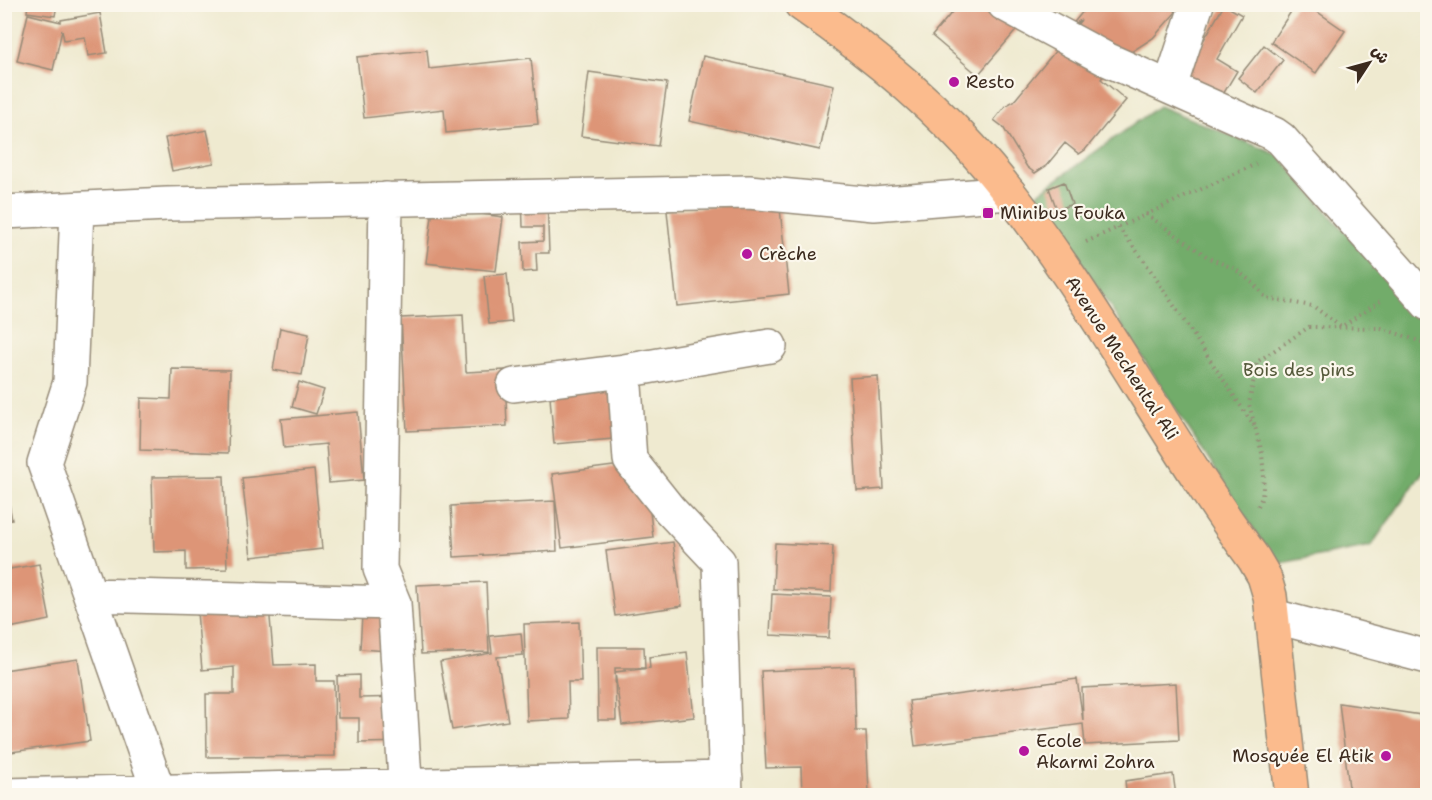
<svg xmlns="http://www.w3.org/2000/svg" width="1432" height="800" viewBox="0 0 1432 800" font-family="'Shantell Sans','Playpen Sans Arabic',sans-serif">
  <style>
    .forest { fill: #72ac6b; stroke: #566b44; stroke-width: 1.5 }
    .building { fill: #dd9577 }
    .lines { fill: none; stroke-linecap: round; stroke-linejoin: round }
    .minor-casing { stroke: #958a77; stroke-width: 36 }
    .major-casing { stroke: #958a77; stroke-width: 36 }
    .path { stroke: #958a77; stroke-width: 4; stroke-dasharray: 1.5 4.5; stroke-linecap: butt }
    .minor { stroke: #fff; stroke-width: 33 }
    .major { stroke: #fbbb8d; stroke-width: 33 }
    .poi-dot { fill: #b5179e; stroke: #fbf7ec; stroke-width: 2 }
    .labels { text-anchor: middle; stroke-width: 4.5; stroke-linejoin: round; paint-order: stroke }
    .poi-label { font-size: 18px; fill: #3b2a1e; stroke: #fbf7ec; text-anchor: start }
    .street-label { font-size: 18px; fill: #3b2a1e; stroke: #fbf7ec }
    .park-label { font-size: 18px; fill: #54593a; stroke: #fbf7ec }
  </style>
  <rect width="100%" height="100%" fill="#fbf7ec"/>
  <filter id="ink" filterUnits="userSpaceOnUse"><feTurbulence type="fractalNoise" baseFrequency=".0167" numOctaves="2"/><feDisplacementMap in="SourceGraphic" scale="12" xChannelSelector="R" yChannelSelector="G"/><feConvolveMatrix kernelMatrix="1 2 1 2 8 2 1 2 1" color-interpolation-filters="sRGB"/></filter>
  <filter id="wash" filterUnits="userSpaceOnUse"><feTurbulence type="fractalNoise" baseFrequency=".008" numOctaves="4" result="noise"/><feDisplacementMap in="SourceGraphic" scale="24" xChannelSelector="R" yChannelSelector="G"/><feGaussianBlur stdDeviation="1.35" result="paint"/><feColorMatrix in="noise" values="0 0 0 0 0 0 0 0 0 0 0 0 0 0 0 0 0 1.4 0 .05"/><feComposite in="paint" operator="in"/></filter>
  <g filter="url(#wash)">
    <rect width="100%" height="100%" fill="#efead0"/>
    <path class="forest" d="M1159 106 1278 155 1427 326V466L1371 546 1276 564 1037 194Z"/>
    <g id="blocks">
      <path class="building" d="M28 4H57L55 16 27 12Z
        M1089 4H1171L1176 12 1153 38 1114 63 1101 79 1126 100 1085 150 1079 154 1065 143 1046 166 1035 173 1027 167 1003 127 994 120 1005 106 1014 101 1081 20 1071 26Z
        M1296 4H1306L1345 31 1316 73 1271 42Z
        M958 5H1038L978 75 932 36Z
        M1224 5 1242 15 1217 59 1237 71 1216 106 1178 84Z
        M100 13 107 53 88 56 85 37 64 40 62 30 53 70 17 61 28 14 61 22V20Z
        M1264 45 1283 60 1257 93 1238 78Z
        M427 50 429 69 531 58 538 124 446 133 444 109 364 118 357 57Z
        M703 56 834 85 820 150 689 121Z
        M589 72 667 83 658 146 581 136Z
        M207 130 214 163 172 171 165 138Z
        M1064 182 1072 204 1057 210 1049 188Z
        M522 197H547L549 253H536L537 271 523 272 522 242 543 241V227H523Z
        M779 199 789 294 677 306 667 211Z
        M433 208 503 217 496 271 426 263Z
        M507 274 512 322 489 324 484 276Z
        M463 315 466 372 505 370 507 426 407 431 401 318Z
        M280 328 309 334 302 375 273 370Z
        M619 368 625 438 554 444 548 374Z
        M172 369 230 370 228 453 140 450 141 398 171 399Z
        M878 376 884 489 857 491 850 378Z
        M299 382 324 390 316 414 292 407Z
        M358 412 364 480 329 483 326 444 284 448 281 419Z
        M644 462 653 537 562 548 552 474Z
        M314 470 322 549 251 557 242 478Z
        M4 475 12 520 4 521Z
        M224 476 227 569 186 570V551L154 552 152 477Z
        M555 501 557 551 454 557 451 506Z
        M673 542 682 606 615 616 606 551Z
        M775 543 833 546 831 592 773 589Z
        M39 564 50 620 4 629V570Z
        M486 582 489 652 421 654 417 585Z
        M772 594 831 597 829 638 770 635Z
        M363 599 392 602 388 651 360 649Z
        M269 606 274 665 316 664V681H334L335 756 207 757 206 694H234V667L202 670 197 612Z
        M579 622 581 682H568L569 719 527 721 524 624Z
        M521 633 523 655 497 657 508 721 452 730 440 662 492 653 490 636Z
        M597 647H644L645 668H615L616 720H598Z
        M687 652 694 717 622 725 615 672 650 668 649 657Z
        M78 659 90 741 4 753V670Z
        M854 667 856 731H866L869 792 802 795 801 767 766 768 761 671Z
        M359 675V698L409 697 410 742 359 743V718H338L337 676Z
        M1077 679 1083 721 1082 688 1176 683 1179 740 1085 745 1083 724 915 746 909 701Z
        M1339 703 1428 716V796H1350Z
        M1173 774 1176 796H1127L1125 781Z"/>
    </g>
  </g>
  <g filter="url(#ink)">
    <use href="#blocks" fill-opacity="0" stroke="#958a77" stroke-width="1.5"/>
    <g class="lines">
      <g class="minor-casing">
        <path id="minor" d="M1004 4 1106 59 1274 134 1281 139 1428 304
          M1170 87 1197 4
          M386 199 380 569 394 603 406 796
          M77 209 70 382 44 463 160 796
          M4 212 167 204 749 192 874 204 1009 193
          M624 371 630 460 669 509 719 562 726 796
          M514 385 624 371 770 346
          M90 595 394 603
          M1273 616 1428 657
          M4 795 726 778"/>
      </g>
      <g class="major-casing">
        <path id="major" d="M801 4C869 51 936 105 989 168 1090 289 1161 432 1254 559L1264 576 1270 596 1292 796"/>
      </g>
      <path class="path" d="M1146 214 1209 258 1235 269 1253 283 1266 298 1313 306 1341 327 1382 300
        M1118 227 1143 259 1254 426
        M1086 242 1256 164
        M1258 506 1262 497 1264 478 1262 453 1249 404 1257 362 1309 327 1381 328 1428 344"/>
      <use href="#minor" class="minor"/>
      <use href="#major" class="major"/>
    </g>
  </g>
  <g class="poi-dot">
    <circle cx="954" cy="82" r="6"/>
    <rect x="982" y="207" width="12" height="12" rx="3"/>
    <circle cx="747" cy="254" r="6"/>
    <circle cx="1024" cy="751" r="6"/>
    <circle cx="1386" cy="756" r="6"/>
  </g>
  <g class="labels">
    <g class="poi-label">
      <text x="966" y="88">Resto</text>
      <text x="1000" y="219">Minibus Fouka</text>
      <text x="759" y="260">Crèche</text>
      <text x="1036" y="747">Ecole<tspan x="1036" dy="21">Akarmi Zohra</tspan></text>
      <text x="1374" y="762" text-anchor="end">Mosquée El Atik</text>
    </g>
    <g class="street-label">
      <text transform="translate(1122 358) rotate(57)" y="6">Avenue Mechental Ali</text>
    </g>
    <g class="park-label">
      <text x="1299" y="376">Bois des pins</text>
    </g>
  </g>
  <rect width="1432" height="800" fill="none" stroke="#fbf7ec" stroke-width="24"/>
  <g transform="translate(1369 63) rotate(54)" stroke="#fbf7ec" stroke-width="4.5" paint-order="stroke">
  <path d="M0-4.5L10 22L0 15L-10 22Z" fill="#3b2a1e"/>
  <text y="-9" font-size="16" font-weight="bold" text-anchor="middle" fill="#3b2a1e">ش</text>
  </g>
</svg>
